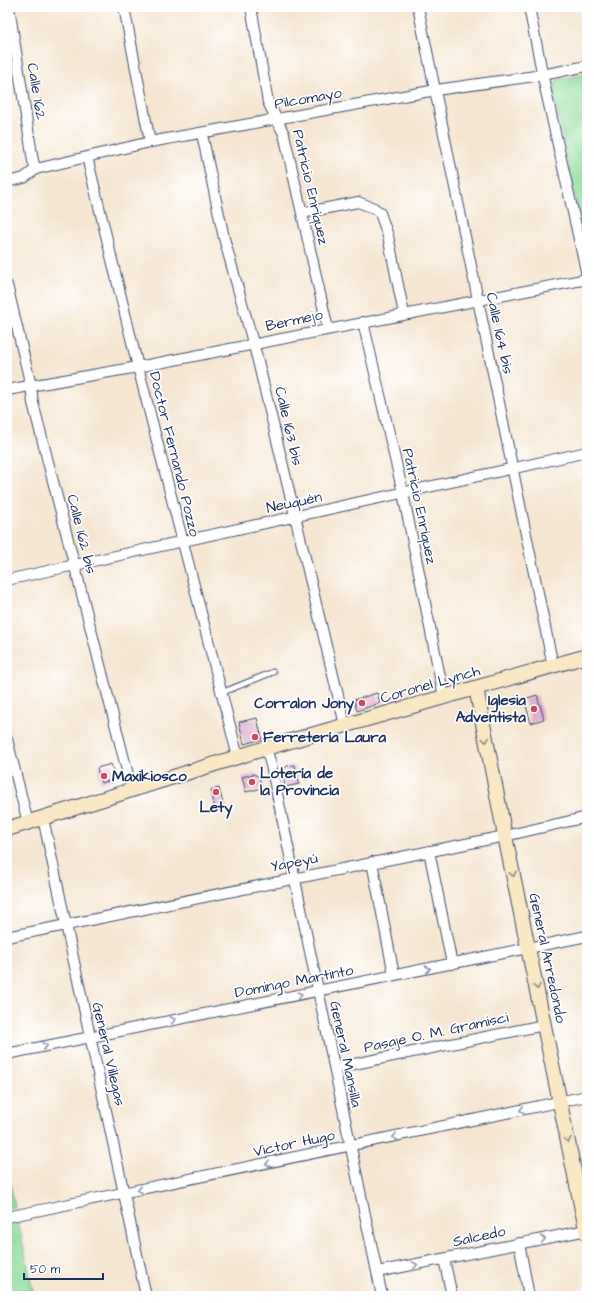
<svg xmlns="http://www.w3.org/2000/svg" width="594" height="1303" viewBox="0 0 594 1303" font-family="'Architects Daughter',sans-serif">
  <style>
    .green { fill: #8ddc9a; stroke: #54867c }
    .building { fill: #e0b0d0 }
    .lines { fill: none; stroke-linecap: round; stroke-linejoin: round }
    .lane-casing { stroke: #3c4a6f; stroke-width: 7 }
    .street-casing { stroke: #3c4a6f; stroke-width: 12 }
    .secondary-casing { stroke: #3c4a6f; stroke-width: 16 }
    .lane { stroke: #fff; stroke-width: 5 }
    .street { stroke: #fff; stroke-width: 10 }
    .secondary { stroke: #fae7c3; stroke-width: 14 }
    .oneway { stroke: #8a8b90 }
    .oneway2 { stroke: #8d97ae }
    .poi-dot { fill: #d1495b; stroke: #fff; stroke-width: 1.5 }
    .labels { text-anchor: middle; stroke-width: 3.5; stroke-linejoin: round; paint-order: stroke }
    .street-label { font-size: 15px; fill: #1b2f5e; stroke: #fff }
    .poi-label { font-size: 15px; font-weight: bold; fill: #1b2f5e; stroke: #fff; text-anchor: start }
  </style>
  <rect width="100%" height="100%" fill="#fff"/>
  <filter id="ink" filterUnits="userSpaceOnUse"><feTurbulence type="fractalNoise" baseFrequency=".025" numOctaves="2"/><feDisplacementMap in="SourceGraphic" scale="8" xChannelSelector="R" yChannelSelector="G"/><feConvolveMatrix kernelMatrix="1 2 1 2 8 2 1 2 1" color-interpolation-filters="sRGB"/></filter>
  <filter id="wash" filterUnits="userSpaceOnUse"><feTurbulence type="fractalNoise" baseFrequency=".012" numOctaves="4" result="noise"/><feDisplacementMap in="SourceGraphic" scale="16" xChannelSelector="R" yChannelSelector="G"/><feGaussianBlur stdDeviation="0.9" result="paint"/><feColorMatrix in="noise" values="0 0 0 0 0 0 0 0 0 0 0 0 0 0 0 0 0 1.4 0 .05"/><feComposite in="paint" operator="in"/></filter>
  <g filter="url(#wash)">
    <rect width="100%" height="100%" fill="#f6e6d1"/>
    <path class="green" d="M587 74V258L553 89 557 80Z
      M7 1170 15 1207 7 1208Z
      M18 1221 34 1296H7V1224Z"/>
    <g id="blocks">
      <path class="building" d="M377 693 380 703 357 711 354 700Z
        M537 695 544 719 531 723 524 699Z
        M257 718 262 739 244 744 239 722Z
        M111 764 116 779 101 783 97 768Z
        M295 765 299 784 285 787 282 771 287 766Z
        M254 774 259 777 262 788 246 792 242 777Z
        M219 788 224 807 215 809 211 790Z"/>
    </g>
  </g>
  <g filter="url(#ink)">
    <use href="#blocks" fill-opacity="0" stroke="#3c4a6f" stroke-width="1"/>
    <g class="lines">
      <g class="lane-casing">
        <path id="lane" d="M221 693 273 672"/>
      </g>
      <g class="street-casing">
        <path id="street" d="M124 7 150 142
          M251 7 268 102 284 134 328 329
          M418 7 553 666
          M529 7 545 87 587 275
          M202 134 224 238 257 357 345 725
          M87 157 138 367 238 757
          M36 169 150 142 436 90 542 75 587 66
          M7 182 24 178 36 169 33 161 9 7
          M302 213 358 202 374 208 380 213 388 236 404 314
          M7 285 31 386 33 403 132 790
          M363 322 403 493 444 697
          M7 390 138 367 587 279
          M7 580 587 452
          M7 739 28 823
          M266 748 271 765 382 1296
          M43 818 146 1296
          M429 851 452 964
          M372 862 394 975
          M7 937 505 836 587 817
          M7 1054 587 936
          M335 1068 544 1025
          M7 1217 587 1096
          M519 1243 529 1296
          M444 1259 452 1296
          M377 1272 587 1230"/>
      </g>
      <g class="secondary-casing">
        <path id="secondary" d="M476 688 505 836 587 1234
          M7 829 266 748 587 656"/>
      </g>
      <use href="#lane" class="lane"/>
      <use href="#street" class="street"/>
      <use href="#secondary" class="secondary"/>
    </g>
    <defs><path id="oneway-chevron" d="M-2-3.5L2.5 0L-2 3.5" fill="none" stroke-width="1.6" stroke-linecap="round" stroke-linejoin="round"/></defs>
    <g class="oneway">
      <use href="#oneway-chevron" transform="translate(486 740) rotate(79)"/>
      <use href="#oneway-chevron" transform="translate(513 874) rotate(78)"/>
      <use href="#oneway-chevron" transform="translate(537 987) rotate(79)"/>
      <use href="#oneway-chevron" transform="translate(568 1140) rotate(78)"/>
    </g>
    <g class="oneway2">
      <use href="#oneway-chevron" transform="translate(428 969) rotate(-11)"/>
      <use href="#oneway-chevron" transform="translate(300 995) rotate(-11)"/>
      <use href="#oneway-chevron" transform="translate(173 1020) rotate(-11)"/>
      <use href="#oneway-chevron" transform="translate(45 1046) rotate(-12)"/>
      <use href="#oneway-chevron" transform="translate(522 1110) rotate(168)"/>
      <use href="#oneway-chevron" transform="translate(395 1137) rotate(168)"/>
      <use href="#oneway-chevron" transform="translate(268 1164) rotate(168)"/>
      <use href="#oneway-chevron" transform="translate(140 1190) rotate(168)"/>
      <use href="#oneway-chevron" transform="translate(543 1239) rotate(-11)"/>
      <use href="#oneway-chevron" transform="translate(415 1265) rotate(-11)"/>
    </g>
  </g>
  <g class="poi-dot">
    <circle cx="362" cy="703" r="4"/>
    <circle cx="534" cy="709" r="4"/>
    <circle cx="255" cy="737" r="4"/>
    <circle cx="104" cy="776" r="4"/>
    <circle cx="252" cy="782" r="4"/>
    <circle cx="216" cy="792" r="4"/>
  </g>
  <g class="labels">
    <g class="street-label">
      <text transform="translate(37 91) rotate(81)" y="5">Calle 162</text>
      <text transform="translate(308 98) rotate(-10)" y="5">Pilcomayo</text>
      <text transform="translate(311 187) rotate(77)" y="5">Patricio Enríquez</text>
      <text transform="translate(294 320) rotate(-12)" y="5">Bermejo</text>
      <text transform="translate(500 333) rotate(78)" y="5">Calle 164 bis</text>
      <text transform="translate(289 426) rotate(77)" y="5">Calle 163 bis</text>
      <text transform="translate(175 454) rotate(76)" y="5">Doctor Fernando Pozzo</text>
      <text transform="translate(294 502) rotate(-12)" y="5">Neuquén</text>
      <text transform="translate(420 506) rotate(78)" y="5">Patricio Enríquez</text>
      <text transform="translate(82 534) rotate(76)" y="5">Calle 162 bis</text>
      <text transform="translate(430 684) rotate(-16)" y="5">Coronel Lynch</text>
      <text transform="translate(294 862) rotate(-11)" y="5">Yapeyú</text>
      <text transform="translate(548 958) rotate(78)" y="5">General Arredondo</text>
      <text transform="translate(294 981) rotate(-11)" y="5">Domingo Martinto</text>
      <text transform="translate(436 1032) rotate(-12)" y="5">Pasaje O. M. Gramisci</text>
      <text transform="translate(109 1054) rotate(77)" y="5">General Villegas</text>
      <text transform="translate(346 1054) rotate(78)" y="5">General Mansilla</text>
      <text transform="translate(294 1143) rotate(-12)" y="5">Victor Hugo</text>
      <text transform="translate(479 1236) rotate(-12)" y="5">Salcedo</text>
    </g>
    <g class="poi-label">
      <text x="526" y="705" text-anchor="end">Iglesia<tspan x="526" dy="17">Adventista</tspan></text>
      <text x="354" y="708" text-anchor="end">Corralon Jony</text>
      <text x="263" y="742">Ferretería Laura</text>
      <text x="260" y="778">Lotería de<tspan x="260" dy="17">la Provincia</tspan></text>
      <text x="112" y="781">Maxikiosco</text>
      <text x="216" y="812" text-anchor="middle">Lety</text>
    </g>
  </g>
  <rect width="594" height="1303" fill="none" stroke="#fff" stroke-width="24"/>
  <path d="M24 1273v6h79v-6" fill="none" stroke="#1b2f5e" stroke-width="2"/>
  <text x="30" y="1273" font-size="12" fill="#1b2f5e" stroke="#ffffff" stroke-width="3" paint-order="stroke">50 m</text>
</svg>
